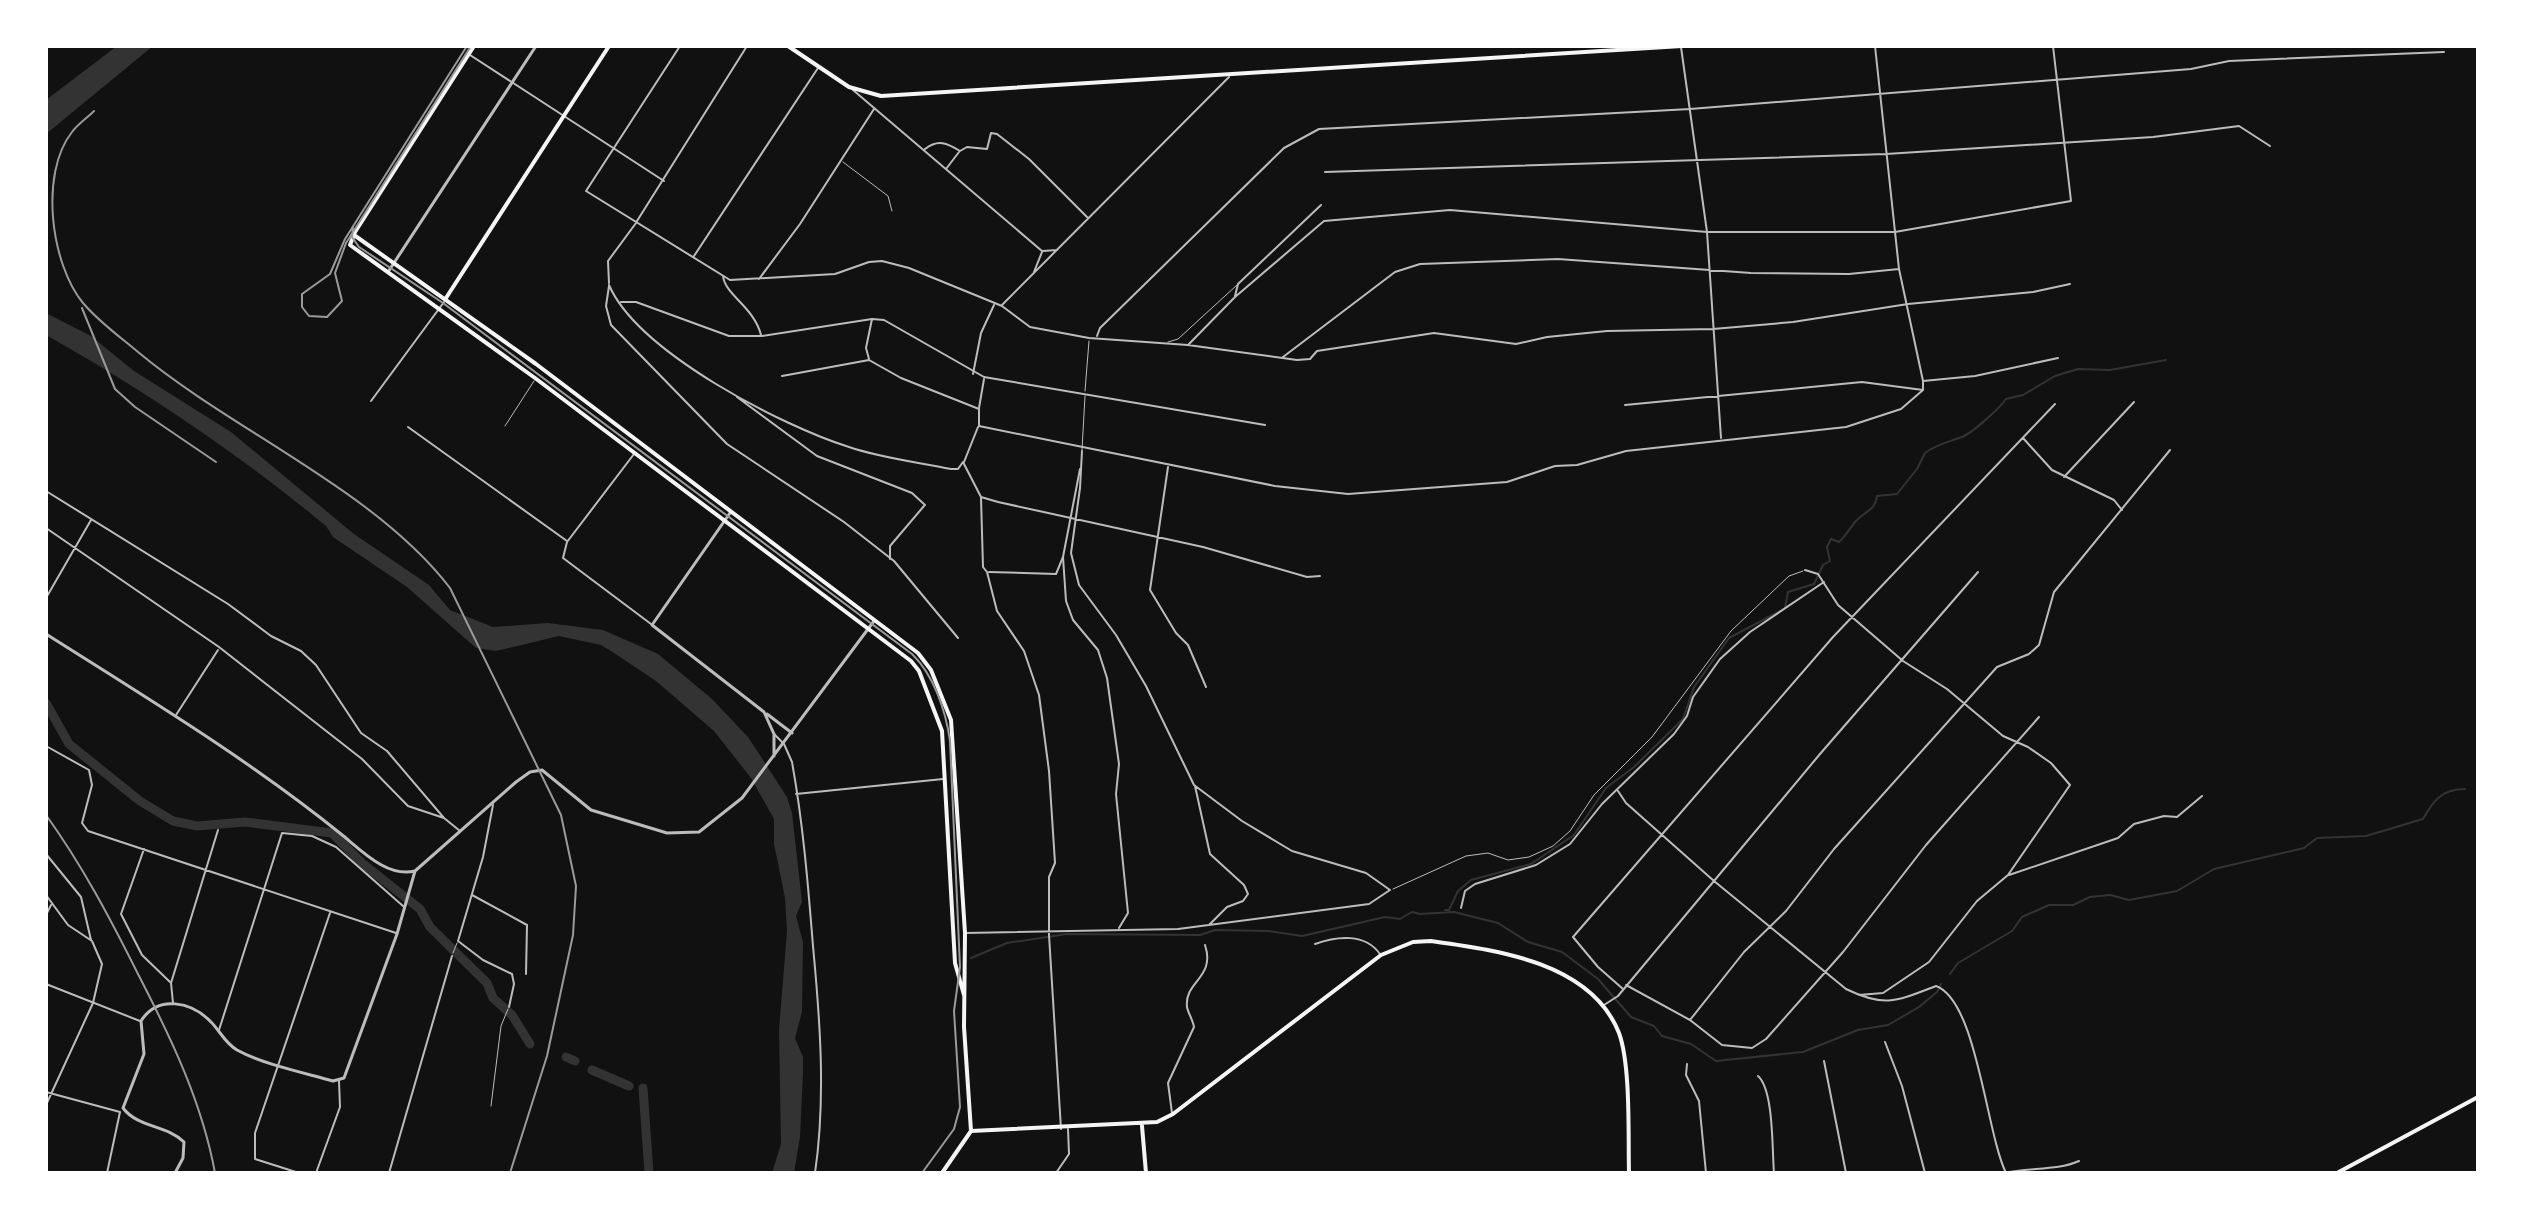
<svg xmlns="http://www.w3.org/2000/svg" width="2524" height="1219" viewBox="0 0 2524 1219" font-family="'Noto Sans',sans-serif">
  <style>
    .water { fill: #333 }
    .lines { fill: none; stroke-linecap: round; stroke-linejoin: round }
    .stream { stroke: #333; stroke-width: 2 }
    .river { stroke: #333; stroke-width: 9 }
    .service { stroke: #bcbcbc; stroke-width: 1 }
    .pedestrian { stroke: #bcbcbc; stroke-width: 2 }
    .minor { stroke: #bcbcbc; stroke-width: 2 }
    .tertiary { stroke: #bcbcbc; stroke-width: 3 }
    .secondary { stroke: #f5f5f5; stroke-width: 4 }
    .primary { stroke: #f5f5f5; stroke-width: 4 }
    .tram { stroke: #9a9a9a; stroke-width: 2 }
    .rail { stroke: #9a9a9a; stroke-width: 2 }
  </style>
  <rect width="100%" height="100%" fill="#111"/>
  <path class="water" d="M117 46H153L46 134V100Z
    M46 313 91 336 134 371 231 432 354 534 429 585 450 610 493 627 548 623 603 630 658 654 712 699 748 737 787 797 792 813 802 902 796 916 803 942 802 1012 795 1038 803 1057V1073L800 1137 794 1173H772L781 1144 779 1030 787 931 785 898 774 844V819L751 778 714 731 656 681 611 651 601 645 559 636 496 651 476 648 407 587 333 537 326 526C239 454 144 390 46 335Z"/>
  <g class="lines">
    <path class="stream" d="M1785 608 1788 592 1814 584 1823 565 1830 561 1827 547 1831 539 1839 542C1845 537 1850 528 1856 521 1865 511 1875 511 1877 496L1897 494 1917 469 1925 453C1937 444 1949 442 1962 437 1972 433 2000 408 2006 399L2023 395 2055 376 2078 369 2110 370 2166 360
      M1445 910H1449L1458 891 1471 880 1531 864 1574 835 1606 788 1634 767 1683 719 1694 687 1729 638 1780 611
      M971 958 1007 943 1067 934 1200 935 1215 930 1268 931 1302 936 1385 917 1400 919 1412 912 1420 914 1454 912 1498 923 1528 942 1562 952 1598 979 1631 1017 1654 1026 1662 1036 1691 1044 1716 1061 1803 1052 1858 1030 1888 1025 1919 1007 1937 992 1941 984
      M1950 974 1958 963 2012 931 2022 917 2049 905H2073L2090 897 2110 895 2129 900 2177 891 2214 869 2304 848 2317 838 2366 836 2423 819C2433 801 2442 789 2465 789"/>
    <path class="river" d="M46 703 69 744 140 801 173 821 197 826 245 822 332 833 362 863 420 909 430 927 487 983 493 998 512 1015 530 1044
      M566 1057 575 1061
      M592 1070 629 1086
      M643 1088 649 1173"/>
    <path class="service" d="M843 162 888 196 892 211
      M1168 342 1178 339 1237 285
      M1085 391 1089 341
      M505 426 534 381
      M1082 450 1085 396
      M1393 889 1466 856 1488 853 1508 860 1529 857 1553 846 1570 831 1594 795 1652 737 1731 631 1789 576 1803 571
      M453 953 457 943
      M491 1106 501 1026 508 1009"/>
    <path class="pedestrian" d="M723 276C725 295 754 307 761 335
      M609 283 608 261 636 223
      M869 359 866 348 872 319
      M973 374 981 333 994 305
      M979 408 984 379
      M964 462 978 427
      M890 559V546L924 506
      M989 572 1056 574 1063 557 1080 469"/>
    <path class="minor" d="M680 46 586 191 730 280 835 274 869 262 882 261 909 268 1002 306 1030 327 1089 338 1188 345 1297 360 1310 359 1317 351 1434 333 1516 344 1547 337 1607 331 1713 329 1793 322 1908 304 2033 292 2070 284
      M1875 46 1899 269 1923 381
      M1681 47 1707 232 1721 438
      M470 55 664 181
      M853 90 1042 251
      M925 149C938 139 947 143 960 151L967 147 987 149 991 133 997 134 1029 159 1088 218
      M946 169 959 152
      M1325 172 1886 154 2153 137 2239 126 2270 146
      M637 221 747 46
      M1043 251 1057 250
      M694 256 818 68
      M1034 272 1042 252
      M759 279 800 224 874 109
      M609 285C638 352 782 426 849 447 881 458 917 462 951 469H958L963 462 981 497 998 502 1203 547 1307 577 1320 576
      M609 286 606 306 611 325 727 444 844 522 894 561 958 638
      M1235 296 1238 284 1321 205
      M621 302H636L729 336H762L872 319 884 320 984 377 1265 425
      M1002 305 1229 77
      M1097 336 1100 328 1284 148 1319 129 1690 109 2191 69 2229 61 2444 52
      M1189 344 1235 297 1324 221 1450 210 1707 232H1895L2071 201 2053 46
      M1283 357 1395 272 1420 264 1558 259 1751 273 1849 274 1899 269
      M782 376 869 360 901 378 979 409V426L1275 486 1348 494 1507 482 1555 466 1577 465 1626 451 1846 427 1901 409 1923 390
      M737 397 817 456 912 493 925 505
      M371 401 444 302
      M1625 405 1862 382 1923 390V381L1975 376 2058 358
      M408 427 567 541
      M2023 438 2052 470 2114 500 2122 510
      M1082 451 1080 488 1071 553 1079 585 1116 635 1146 686
      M634 454 567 542 563 558 651 624
      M1168 467 1150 590 1176 633 1188 645 1206 687
      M2064 477 2134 402
      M46 491 228 604 271 636 301 651 316 665 361 733 387 751 444 818
      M981 498 983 567 987 572 997 611 1024 651 1039 695 1049 771 1055 863 1049 877V935L1061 1129
      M46 528 219 647 362 759 408 806 444 818 460 831
      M1063 557 1066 601 1073 620 1098 650 1107 678 1119 764 1116 794 1128 913 1119 928
      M1805 570 1818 574 1838 605 1903 661 1947 689 2003 736 2028 747 2051 763 2070 785 2008 875 1977 901 1929 962 1883 993 1859 995
      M46 598 91 520
      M176 715 218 650
      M774 734 784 744 792 762C803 823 808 884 813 946 820 1020 826 1098 815 1173
      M46 746 89 770 92 785 82 823 88 831 396 933
      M1195 786 1210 854 1244 885 1248 894 1243 901 1227 907 1209 925
      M1618 791 1626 803 1714 881 1846 989C1885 1008 1897 1001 1936 986 1977 1001 1986 1132 2006 1173
      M796 794 943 779
      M493 805 483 857 458 941 483 960 512 974 514 984 509 1007
      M144 849 121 914 142 955 170 982
      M46 854 81 897 91 940
      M2009 875 2118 838 2134 824 2164 816 2177 817 2202 796
      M46 895 68 925 92 941 102 964 93 1003 46 1105
      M472 895 527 925 526 974
      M1461 908 1465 891 1475 884 1536 865 1570 844 1602 804 1674 734 1687 716 1693 697 1720 659 1750 632 1824 582
      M46 915 51 905
      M965 933 1178 929 1369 904 1390 890 1366 873 1292 851 1242 821 1194 785 1146 686
      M1315 944C1337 936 1365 933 1380 954
      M46 984 140 1021
      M1626 985 1690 1020 1722 1045 1752 1048 1766 1039 1843 952 1926 845 2039 717
      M1623 989 1598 967 1573 937 1833 637 2055 404
      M173 1003 171 983 218 830
      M1604 1005 1618 996 1820 754 1978 572
      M1690 1020 1744 952 1786 911 1834 849 1997 667 2029 654 2039 645 2054 592 2170 450
      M219 1030 282 833 312 836 336 847 403 906
      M1885 1042 1902 1086 1925 1173
      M1824 1061 1846 1173
      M1687 1064 1686 1075 1699 1101 1706 1173
      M1758 1076C1774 1090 1772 1151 1774 1173
      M46 1092 120 1112
      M1172 1113 1168 1083 1194 1027C1193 1020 1188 1013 1187 1007 1184 981 1216 978 1205 945
      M107 1173 120 1112
      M299 1173 255 1159V1133L330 913
      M316 1173 340 1107 339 1081
      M389 1173 452 956
      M1056 1173 1069 1154 1068 1129
      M2004 1173C2029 1167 2057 1171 2079 1161"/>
    <path class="tertiary" d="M388 272 536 46
      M730 513 652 625 764 712 774 734V756
      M46 634C147 698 248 759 341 834 361 850 387 878 415 871
      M767 714 792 733
      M175 1173 183 1158 184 1142C167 1125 138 1128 123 1108L144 1054 141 1021C158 994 192 1002 211 1022 220 1031 225 1043 237 1050 262 1064 305 1073 333 1081L344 1078 397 934 415 871 516 782 530 772 542 770 591 810 667 833 699 832 742 798 874 621"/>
    <path class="secondary" d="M474 46 355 232 350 245 535 378 911 661 919 671 942 731 955 963 964 995
      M354 235 536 364 918 653 931 670 951 720 965 933 964 1027 971 1131 942 1173
      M446 298 609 46
      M1142 1126 1146 1173
      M971 1131 1157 1122 1173 1114 1381 955 1413 942 1431 941C1496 950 1591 962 1619 1033 1631 1066 1628 1137 1629 1173
      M2337 1173 2478 1097"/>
    <path class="primary" d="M788 46 849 87 881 96 1682 46"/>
    <path class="tram" d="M467 46 345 239 330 274 302 294V307L309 316 327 317 342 301 335 273 346 243 471 46
      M353 227 352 237 359 247 443 303 912 654C934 675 946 712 950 741L960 967 954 1011 960 1107 954 1129 922 1173"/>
    <path class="rail" d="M94 111C87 118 78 124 72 132 39 174 51 264 83 303 99 322 119 336 138 352 234 432 375 490 450 588L561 815 576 886 573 935 547 1056 510 1173
      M82 308 115 389 135 407 216 462
      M46 815C82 865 110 918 138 974 171 1038 202 1102 215 1173"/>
  </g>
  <rect width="2524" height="1219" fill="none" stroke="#ffffff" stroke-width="96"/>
</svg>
